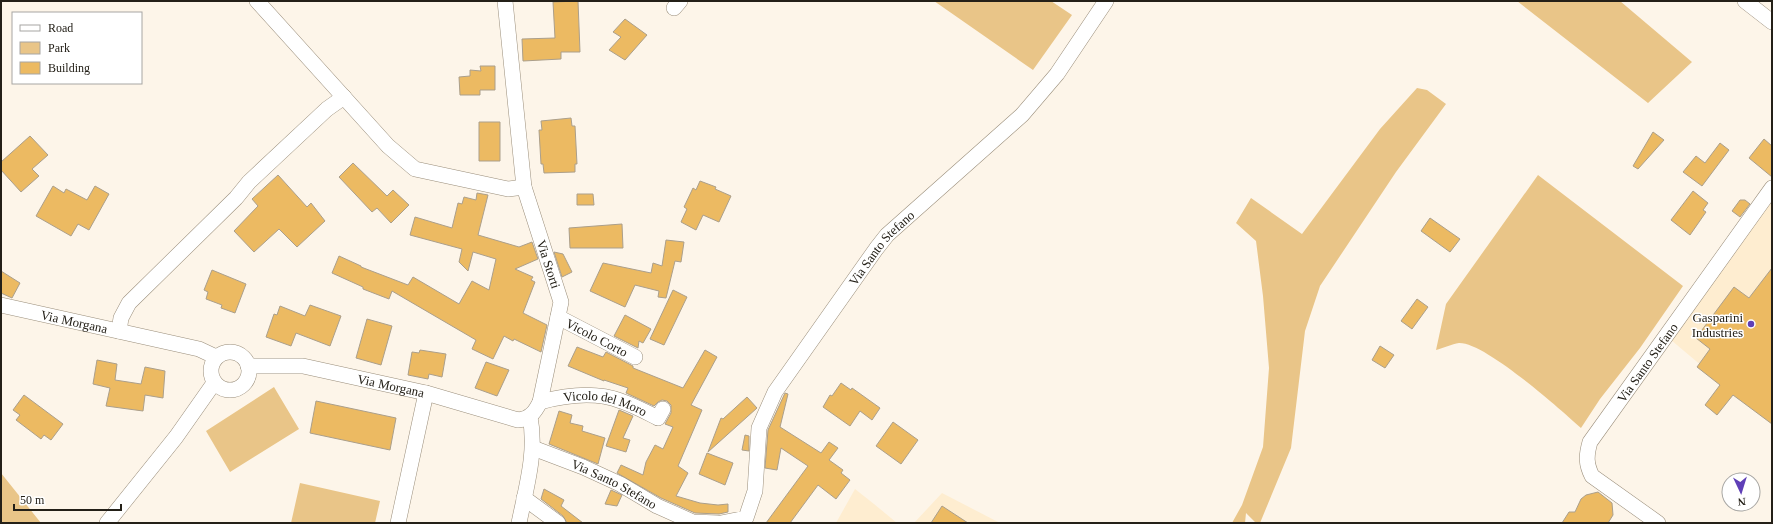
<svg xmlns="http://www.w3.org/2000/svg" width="1773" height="524" viewBox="0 0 1773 524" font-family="'Times New Roman',serif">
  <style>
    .built { fill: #feedd0 }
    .green { fill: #e9c588 }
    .building { fill: #ecba62; stroke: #ab9f8b }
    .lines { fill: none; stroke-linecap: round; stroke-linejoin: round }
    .minor-casing { stroke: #9a8e7b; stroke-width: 16 }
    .minor { stroke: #fff; stroke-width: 15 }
    .poi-dot { fill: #5f3fb7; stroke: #fff; stroke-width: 1.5 }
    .labels { text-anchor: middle; stroke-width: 3; stroke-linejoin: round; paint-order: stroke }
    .street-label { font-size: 13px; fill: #242018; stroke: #fff }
    .poi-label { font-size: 13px; fill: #242018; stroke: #fff; text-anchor: end }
  </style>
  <rect width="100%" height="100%" fill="#fdf5e9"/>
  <path class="built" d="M1772 198V425L1671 340Z
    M855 489 874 504 897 523H836Z
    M942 493 1000 523H914Z"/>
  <path class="green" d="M934 1H1051L1072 15 1033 70Z
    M1517 1H1620L1692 62 1648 103Z
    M1417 88 1427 90 1446 104 1396 172 1320 286 1305 331 1291 448 1260 523H1256L1246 513 1245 523H1232L1242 505 1263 447 1269 368 1263 296 1256 241 1236 223 1251 198 1302 234 1380 129Z
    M1538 175 1683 286 1640 348 1600 399 1581 428C1561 410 1485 342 1459 343 1452 344 1443 348 1436 350L1446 304Z
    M274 387 299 429 230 472 206 431Z
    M1 473 41 523H1Z
    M300 483 380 501 375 523H291Z"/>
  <path class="building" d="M578 1 580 52H561V59L523 61 522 39 555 38 553 2Z
    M625 19 647 35 625 60 609 50 621 37 613 32Z
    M480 66H495V90H480V95H460L459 77 470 76V70L481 71Z
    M571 118 572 126H575L577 164H575V172L544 173 543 164H541L539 130H542L541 121Z
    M479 122H500V161H479Z
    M1653 132 1664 140 1638 169 1633 166Z
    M30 136 48 155 32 169 39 176 21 192 1 170V162Z
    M1764 139 1772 146V177L1749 158Z
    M1720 143 1729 150 1702 186 1683 172 1696 156 1705 163Z
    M353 163 387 196 393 190 409 205 391 223 377 208 372 212 339 177Z
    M278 175 307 207 311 203 325 221 297 247 279 229 254 252 234 231 258 206 252 199Z
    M700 181 716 187 715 189 731 196 719 222 703 215 696 230 681 222 687 209 684 207 693 188 696 190Z
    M53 186 64 193 66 189 87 200 95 186 109 194 89 230 78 224 71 236 36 216Z
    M1693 191 1708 203 1703 210 1706 212 1690 235 1671 220Z
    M477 193 488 195 478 235 519 247 532 242 538 259 515 269 533 277 531 280 535 282 523 313 547 325 541 352 514 339 513 341 504 336 493 359 472 349 476 340 392 291 389 299 363 289V287L332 273 339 256 361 266V267L408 285 413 277 459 304 472 281 489 290 496 259 473 252 468 271 459 262 462 249 410 235 415 217 452 228 458 203 462 204 464 197 476 200Z
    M577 194H593L594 205H577Z
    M1740 200H1745L1750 204 1740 217 1732 211Z
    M1430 218 1460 239 1450 252 1421 231Z
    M622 224 623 248H570L569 228Z
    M666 240 684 242 681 262 675 261 666 298 658 297 659 291 635 285 625 307 590 291 603 263 651 273 653 263 662 266Z
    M554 252 563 254 572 272 562 277Z
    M1772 268V424L1733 395 1717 415 1705 405 1720 385 1697 367 1710 349 1696 338 1734 287 1749 298Z
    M212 270 246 284 235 313 221 308 222 305 206 299 208 292 204 290Z
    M1 271 20 283 12 298 1 293Z
    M673 290 687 297 664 345 650 339Z
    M1417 299 1428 307 1412 329 1401 321Z
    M310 305 341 316 330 346 296 333 291 346 266 337 274 314 277 315 280 306 305 316Z
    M625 315 651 329 643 343 639 341 638 348 614 336Z
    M367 319 392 326 381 365 356 358Z
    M1380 346 1394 355 1385 368 1372 360Z
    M577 347 603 357 606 352 633 366V368L683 388 705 350 717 357 691 405 702 410 678 466 688 473 676 496 700 503 718 505 728 504V512L719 514 695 513 661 498 617 473 621 465 643 475 646 462 655 445 663 449 673 427 665 424 671 413V405L667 401 662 400 658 402 654 406 626 393 628 388 604 380V381L568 366Z
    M420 350 446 354 442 377 429 374 428 379 408 375 412 352 419 353Z
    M97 360 117 364 115 380 141 384 145 367 165 371 163 398 145 395 143 411 106 406 110 388 93 384Z
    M486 362 509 370 497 396 475 388Z
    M841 383 851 390 852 388 880 408 872 420 860 411 850 426 823 407 830 395 832 396Z
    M785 393 788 394 780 427 821 453 829 442 838 448 829 460 843 470 841 473 850 480 836 499 818 485 790 523H766L808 466 781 448 777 470 765 468 768 430Z
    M24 395 63 424 51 440 44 435 41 439 16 420 20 415 13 410Z
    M747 397 757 408 708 452 721 418 723 419Z
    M316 401 396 418 390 450 310 433Z
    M619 410 633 416 623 438 630 440 626 452 606 446Z
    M559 411 572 415 570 423 583 426 582 431 605 438 598 464 549 444Z
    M893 422 918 440 901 464 876 446Z
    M745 435 749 436V451L742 450Z
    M707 453 733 463 725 485 699 474Z
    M544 489 564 500 561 506 583 523H567L563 516 541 499Z
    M611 490 622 495 617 506 605 504Z
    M1598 492 1612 503 1613 515 1608 523H1562L1569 512H1575L1581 499 1586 495Z
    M942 506 968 523H931Z"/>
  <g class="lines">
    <g class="minor-casing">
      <g id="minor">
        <path d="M257 1 388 146 415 169 508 189 524 187"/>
        <path d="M1745 1 1772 22"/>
        <path d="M674 8 680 1"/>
        <path id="s1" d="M1 305 199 349 216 357"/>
        <path id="s2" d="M558 317 635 357"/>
        <path d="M119 331 121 318 129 303 236 198 249 182 327 109 344 97"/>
        <circle cx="230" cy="371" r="19"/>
        <path id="s3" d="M248 366H303L426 393 518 420C530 419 535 412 540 402L561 302 524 187 505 1"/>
        <path id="s4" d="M540 402C566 395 595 391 621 401 633 405 646 412 658 418L663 409"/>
        <path id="s5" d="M533 448 583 467 620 484 657 506 693 522 718 523"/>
        <path d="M524 498 558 523"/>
        <path d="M107 523 176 437 214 383"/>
        <path d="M398 523 426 393"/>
        <path d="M519 523C526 488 537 452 530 417"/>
        <path id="s6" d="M721 523 746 518 755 491 759 428 775 392 876 249 887 235 1022 115 1057 74 1106 1"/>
        <path id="s7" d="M1658 523 1592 476C1586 464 1586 456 1590 442L1772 188"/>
      </g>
    </g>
    <use href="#minor" class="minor"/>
  </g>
  <circle class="poi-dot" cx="1751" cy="324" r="4"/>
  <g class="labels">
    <g class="street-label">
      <text dy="5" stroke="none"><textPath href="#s6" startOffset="336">Via Santo Stefano</textPath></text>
      <text transform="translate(549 264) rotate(72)" y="5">Via Storti</text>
      <text dy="5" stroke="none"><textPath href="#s1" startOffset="75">Via Morgana</textPath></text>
      <text dy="5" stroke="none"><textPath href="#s2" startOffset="44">Vicolo Corto</textPath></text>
      <text dy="5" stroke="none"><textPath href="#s7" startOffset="214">Via Santo Stefano</textPath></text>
      <text dy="5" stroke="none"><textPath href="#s3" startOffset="145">Via Morgana</textPath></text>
      <text dy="5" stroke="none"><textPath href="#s4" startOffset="67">Vicolo del Moro</textPath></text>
      <text dy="5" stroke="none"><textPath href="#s5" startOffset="89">Via Santo Stefano</textPath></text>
    </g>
    <g class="poi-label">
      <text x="1743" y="322">Gasparini<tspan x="1743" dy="15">Industries</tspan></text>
    </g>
  </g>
  <rect width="1773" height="524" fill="none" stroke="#242018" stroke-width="4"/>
  <rect x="12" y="12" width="130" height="72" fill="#ffffff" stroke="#a7a6a3"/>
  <rect x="20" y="25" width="20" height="6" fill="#ffffff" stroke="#a7a6a3"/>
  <text x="48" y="32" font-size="12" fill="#242018">Road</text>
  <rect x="20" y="42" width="20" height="12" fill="#e9c588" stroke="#a7a6a3"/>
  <text x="48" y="52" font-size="12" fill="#242018">Park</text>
  <rect x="20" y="62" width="20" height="12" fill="#ecba62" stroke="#a7a6a3"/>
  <text x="48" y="72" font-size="12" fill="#242018">Building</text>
  <g transform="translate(1741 492) rotate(176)"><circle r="19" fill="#ffffff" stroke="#a7a6a3"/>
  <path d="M0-3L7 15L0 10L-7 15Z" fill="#5f3fb7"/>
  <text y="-6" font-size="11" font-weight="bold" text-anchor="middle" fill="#242018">N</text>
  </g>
  <path d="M14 504v6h107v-6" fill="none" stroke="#242018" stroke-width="2"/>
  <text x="20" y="504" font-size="12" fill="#242018" stroke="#ffffff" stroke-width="3" paint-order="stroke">50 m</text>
</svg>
